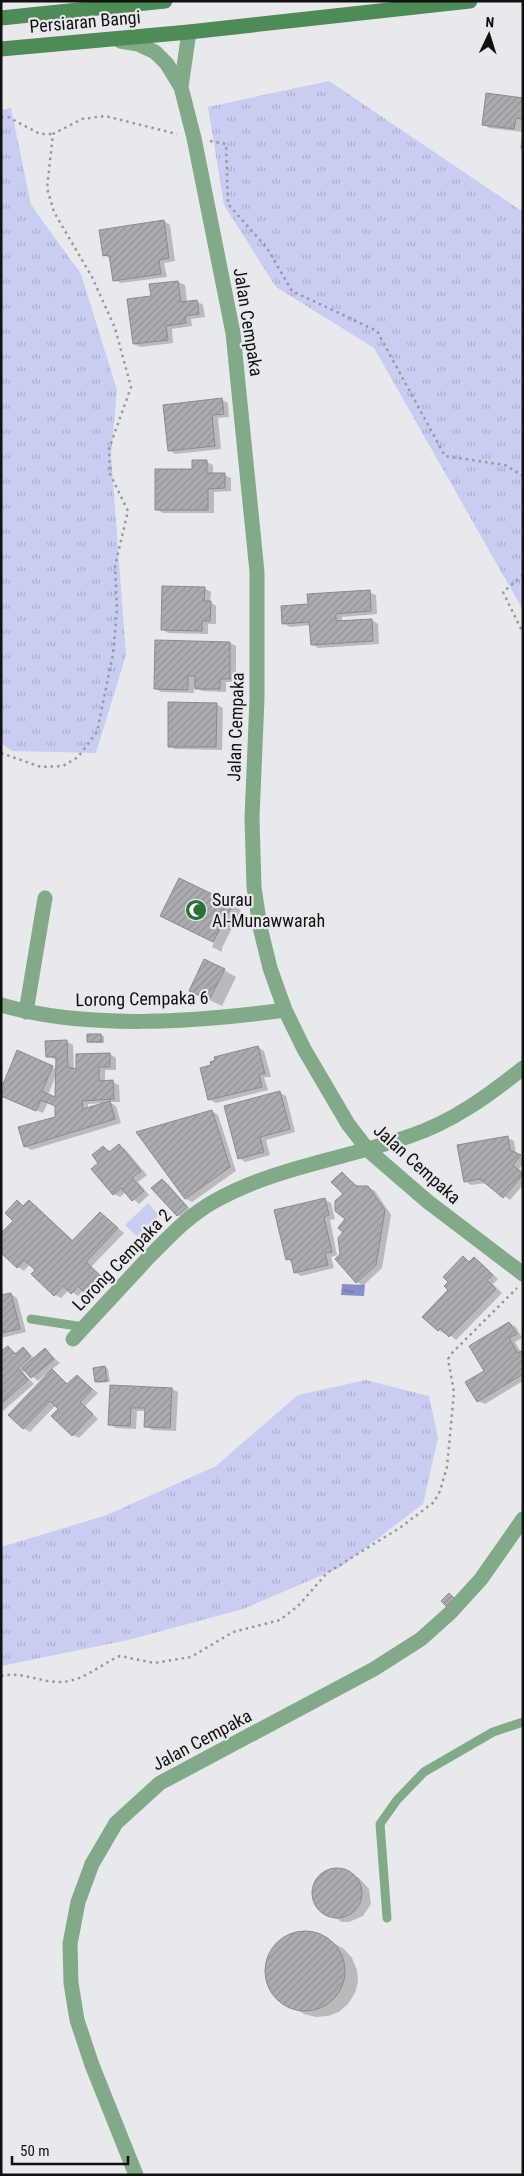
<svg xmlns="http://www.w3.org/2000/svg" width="524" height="2176" viewBox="0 0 524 2176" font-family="'Roboto Condensed',sans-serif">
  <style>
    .grass { fill: url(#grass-tufts) }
    .garden { fill: #c9cdf1 }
    .water { fill: url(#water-ripples) }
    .shadow { fill: #0003; fill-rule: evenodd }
    .building { fill: url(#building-hatch); stroke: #8a8b8e }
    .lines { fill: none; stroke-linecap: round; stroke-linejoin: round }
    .path { stroke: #99999c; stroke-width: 2.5; stroke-dasharray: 2.5 4; stroke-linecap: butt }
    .service { stroke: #83aa88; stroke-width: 9 }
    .minor { stroke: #83aa88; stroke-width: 15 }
    .secondary { stroke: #4f8a59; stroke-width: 15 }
    .labels { text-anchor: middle; stroke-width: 4.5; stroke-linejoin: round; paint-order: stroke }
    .street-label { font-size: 18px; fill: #111112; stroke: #e8e9ec }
    .poi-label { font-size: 18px; fill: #111112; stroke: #e8e9ec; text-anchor: start }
  </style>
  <defs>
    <pattern id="grass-tufts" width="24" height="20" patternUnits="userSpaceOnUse" patternTransform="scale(1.25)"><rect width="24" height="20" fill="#c9cdf1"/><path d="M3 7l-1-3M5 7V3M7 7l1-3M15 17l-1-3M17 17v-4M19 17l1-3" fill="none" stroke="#acafce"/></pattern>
    <pattern id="water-ripples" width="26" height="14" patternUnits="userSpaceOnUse" patternTransform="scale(1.25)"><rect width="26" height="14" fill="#888ec6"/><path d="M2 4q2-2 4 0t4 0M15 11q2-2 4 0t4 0" fill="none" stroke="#6e739f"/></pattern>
    <pattern id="building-hatch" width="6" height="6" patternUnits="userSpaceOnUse" patternTransform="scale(1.25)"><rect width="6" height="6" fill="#abacaf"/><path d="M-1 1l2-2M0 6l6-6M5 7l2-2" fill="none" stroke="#929396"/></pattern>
  </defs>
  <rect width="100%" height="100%" fill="#e8e9ec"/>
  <path class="grass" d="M329 81 523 212V610L374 348 276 287 224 205 208 107Z
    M11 108 31 205 81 274 117 390 111 455 126 655 96 753 12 751 1 743V110Z
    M366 1380 429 1396 438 1438 423 1504 339 1568 243 1609 128 1640 1 1666V1547L107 1515 216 1466 298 1395Z"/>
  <path class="garden" d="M148 1203 159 1215 137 1236 125 1225Z"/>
  <path class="water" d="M342 1284 365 1285 364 1296 341 1295Z"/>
  <path class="shadow" d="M523 100V149L520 148 523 132 489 128 483 124Z
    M164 221 170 225 175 261 164 263 167 277 121 283 114 280 111 259 104 255Z
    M178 282 185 285 187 302 197 301 203 305 205 317 191 319 192 326 172 329 173 343 141 347 134 344 152 297 151 285Z
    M222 400 228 403 229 417 218 418 221 449 175 454 169 450Z
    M194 462H207L213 465V475H224L231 478V491L214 492V513H163L156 509 194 470Z
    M204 588 211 592 210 602 216 606V624H208V634L168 633 162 629Z
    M369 592 376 595 377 614 342 617V622L372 620 378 624 379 644 318 648 312 644 311 625 290 627 283 623 309 605Z
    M230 643 236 646V682H226V692L202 691 194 687V693L161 692 155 688Z
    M216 704 223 708 222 750 175 749 169 746Z
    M232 905 241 910 222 948V952L212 947 214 942 161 916Z
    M224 970 236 977 222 1006 203 997Z
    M88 1035H101L104 1036V1043H91L88 1042Z
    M66 1041 73 1045 74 1070H77L110 1054 116 1058V1070H105V1082H113L119 1085 120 1102H109L116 1106 121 1123 31 1150 25 1146 56 1118V1106L48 1102 43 1113 6 1098 52 1067 57 1070V1060L47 1056ZM56 1075V1098L48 1095ZM106 1103 88 1109V1104Z
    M258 1047 264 1051 271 1077H264L268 1090 216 1103 209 1099Z
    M280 1093 286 1096 295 1132 266 1140 270 1155 245 1162 239 1158Z
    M212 1111 218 1115 236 1171 192 1202 186 1199Z
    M508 1138 514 1141 516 1154 523 1158V1164L519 1169 523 1172V1185L510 1200 486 1183 471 1185 465 1181Z
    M119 1146 125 1149 147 1175 138 1182 149 1195 139 1204 126 1192 120 1197 114 1194 100 1163 104 1147 111 1152Z
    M342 1173 359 1187H368L375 1191 391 1215 382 1268 363 1286 357 1282 341 1254 347 1219Z
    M162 1180 168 1184 192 1211 184 1219 178 1215 153 1188Z
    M325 1200 331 1203 335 1219 330 1220 337 1255 331 1257 334 1268 301 1276 295 1272 293 1263 287 1259Z
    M17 1202 25 1207 29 1202 35 1205 74 1241 100 1213 124 1233 91 1267 108 1282 94 1297 84 1290 78 1296 69 1290 61 1298 55 1295 30 1264 24 1271 18 1267 15 1221Z
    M463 1257 470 1262 474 1258 480 1262 498 1279 493 1284 502 1293 456 1340 446 1332 445 1334 438 1330 450 1290Z
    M11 1294 17 1298 26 1332 1 1338V1297Z
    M509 1323 516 1327 522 1338 515 1342 521 1352 523 1351V1381L485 1404 478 1401 486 1371Z
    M8 1347 17 1354 23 1349 35 1359 45 1350 60 1363 51 1370 69 1385 77 1376 98 1393 85 1406 98 1419 79 1438 73 1435 56 1405 30 1432 23 1428 46 1374 38 1381 25 1370 23 1372 34 1384 3 1411 1 1410V1353Z
    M105 1367 108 1369 110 1382 99 1383 96 1382Z
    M111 1386 172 1389 178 1392 176 1431 152 1430 146 1426V1411H137L136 1429 116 1428 110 1424Z
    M341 1870 359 1878 369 1889 371 1904 363 1916 349 1922H342L318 1907 313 1892 315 1884 325 1872Z
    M307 1932 320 1935 344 1949 352 1958 357 1970 358 1982 355 1993 348 2004 339 2012 328 2016 316 2017 304 2014 279 1999 271 1988 267 1976V1962L273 1950 282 1940 294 1934Z"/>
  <path class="building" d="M486 93 523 98V119L516 118 514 129 482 125Z
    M164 220 169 258 159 260 161 274 113 281 109 255 103 256 99 230Z
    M178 281 181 302 197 300 199 314 185 316 186 323 166 326 168 340 133 344 127 299 151 296 149 284Z
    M222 398 224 414 212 415 215 446 168 451 163 405Z
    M192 460H207V473H225V488L208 489V510H155V469H192Z
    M162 586 205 587 204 601H211L210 621H202V631L161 630Z
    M370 590 371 611 336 614V621L372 619 373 641 311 645 309 622 282 624 281 606 308 604 307 594Z
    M155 640 230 642V679H220V689H195V676H188V690L154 689Z
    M168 702 217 703 216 747H168Z
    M179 878 233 904 213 942 160 916Z
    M204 959 225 969 209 1000 189 991Z
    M87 1034H101L102 1042H87Z
    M67 1040 68 1067 76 1069V1054L110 1053V1067H99V1081L113 1080 114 1099 82 1101 83 1109 110 1101 115 1119 24 1147 18 1127 55 1117V1106L41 1100 36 1111 1 1096V1089L17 1050 53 1066 42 1091 55 1097 56 1057H46L45 1041Z
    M258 1046 265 1074H259L262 1087 208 1100 200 1068 211 1065 210 1062 215 1060 214 1057Z
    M280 1091 290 1129 260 1137 264 1152 238 1159 224 1106Z
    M212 1110 230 1167 185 1199 136 1132Z
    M508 1136 510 1150 521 1155 513 1165 523 1174 503 1198 480 1179 464 1182 457 1145Z
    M119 1144 141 1171 132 1178 144 1191 132 1201 121 1188 113 1195 91 1169 98 1163 92 1155 103 1146 109 1152Z
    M342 1172 356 1186H368L385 1210 376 1265 356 1283 335 1259 340 1254 338 1238 343 1232 338 1228 345 1219 335 1211V1201L343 1194 331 1182Z
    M162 1179 187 1207 177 1216 151 1188Z
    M325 1198 329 1215 324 1217 332 1252 325 1253 328 1265 294 1273 291 1259 286 1260 274 1210Z
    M17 1200 23 1206 29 1200 72 1241 100 1212 118 1228 86 1262 103 1278 87 1295 78 1286 71 1294 63 1286 54 1296 31 1274 35 1270 24 1260 17 1268 1 1253V1233L13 1221 5 1213Z
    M463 1256 469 1262 474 1257 493 1275 487 1280 496 1289 449 1337 440 1328 438 1331 422 1317 448 1290 444 1286 448 1282 443 1277Z
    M11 1293 20 1329 1 1333V1295Z
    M509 1322 517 1334 509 1338 518 1353 523 1350V1374L477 1402 465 1382 484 1371 469 1346Z
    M8 1346 15 1354 23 1347 31 1356 18 1368 28 1380 1 1404V1351Z
    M45 1348 54 1359 31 1378 22 1368Z
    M105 1366 107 1381 95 1382 93 1368Z
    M52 1369 67 1384 77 1375 92 1389 80 1402 93 1414 72 1436 51 1416 58 1409 50 1401 23 1429 8 1415Z
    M110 1385 172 1388 170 1428 144 1427 145 1408H131L130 1426 108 1425Z
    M449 1593 454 1598 446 1606 441 1601Z
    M312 1893a25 25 0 1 1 50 0a25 25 0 1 1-50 0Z
    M265 1971a40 40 0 1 1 80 0a40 40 0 1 1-80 0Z"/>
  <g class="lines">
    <path class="path" d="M1 117H8L40 134H53
      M210 141 226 144 228 204 267 248 292 291 377 331 445 456 505 465 523 476
      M523 575 503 592 523 633
      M1 753 41 767 63 766 78 757 97 732 113 654 117 610 115 566 128 511 110 474 109 449 131 387 115 328 92 277 54 212 47 188 53 134 82 119 105 116 177 134
      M1 1676C21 1671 39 1682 59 1682 83 1682 99 1665 120 1656L154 1663 191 1657 233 1632 280 1620 298 1606 327 1573 401 1527 434 1502 440 1491 447 1467 454 1392 448 1359 453 1352 517 1288"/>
    <path class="service" d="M31 1319 84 1327
      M387 1918 380 1824 397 1800 424 1772 493 1732 523 1722"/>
    <path class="minor" d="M120 41 138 44 155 52 167 64 181 87 194 138 233 333 257 572V699L252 818 254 887 260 927 270 968 285 1010 304 1049 348 1124 368 1150 427 1201 523 1274
      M181 87 189 32
      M1 1005C88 1030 196 1022 285 1010
      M26 1012 45 898
      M73 1339C98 1312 123 1285 148 1258 169 1237 187 1217 213 1202 274 1167 345 1159 410 1136 452 1122 488 1096 523 1068
      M136 2175 92 2065 77 2020 71 1983 70 1944 78 1902 92 1864 116 1823 160 1783 374 1669 421 1639 450 1613 481 1579 523 1519"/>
    <path class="secondary" d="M1 18 165 1
      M1 49 189 32 470 1"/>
  </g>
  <defs>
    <g id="mosque-disc" transform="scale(1.125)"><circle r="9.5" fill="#2c703b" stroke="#e8e9ec"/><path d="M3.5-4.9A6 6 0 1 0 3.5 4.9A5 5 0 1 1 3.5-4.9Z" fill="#fff"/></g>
  </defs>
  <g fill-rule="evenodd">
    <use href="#mosque-disc" x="196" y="910"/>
  </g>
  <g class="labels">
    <g class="street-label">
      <text transform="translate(85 22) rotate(-5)" y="6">Persiaran Bangi</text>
      <text transform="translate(248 322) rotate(81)" y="6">Jalan Cempaka</text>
      <text transform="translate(236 727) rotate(-88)" y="6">Jalan Cempaka</text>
      <text transform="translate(142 999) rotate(-1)" y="6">Lorong Cempaka 6</text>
      <text transform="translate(417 1164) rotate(42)" y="6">Jalan Cempaka</text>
      <text transform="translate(122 1260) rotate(-46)" y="6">Lorong Cempaka 2</text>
      <text transform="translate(202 1740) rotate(-28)" y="6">Jalan Cempaka</text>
    </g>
    <g class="poi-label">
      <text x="212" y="906">Surau<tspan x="212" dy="21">Al-Munawwarah</tspan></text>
    </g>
  </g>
  <rect width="524" height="2176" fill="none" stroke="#111112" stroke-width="5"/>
  <g transform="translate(489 35) rotate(4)" stroke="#e8e9ec" stroke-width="4" paint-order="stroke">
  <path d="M0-4L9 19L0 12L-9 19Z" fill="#111112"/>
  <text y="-8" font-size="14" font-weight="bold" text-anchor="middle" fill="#111112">N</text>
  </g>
  <path d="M12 2156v8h116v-8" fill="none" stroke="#111112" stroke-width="2.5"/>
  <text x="20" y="2156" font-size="15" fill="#111112" stroke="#e8e9ec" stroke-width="4" paint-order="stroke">50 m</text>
</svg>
